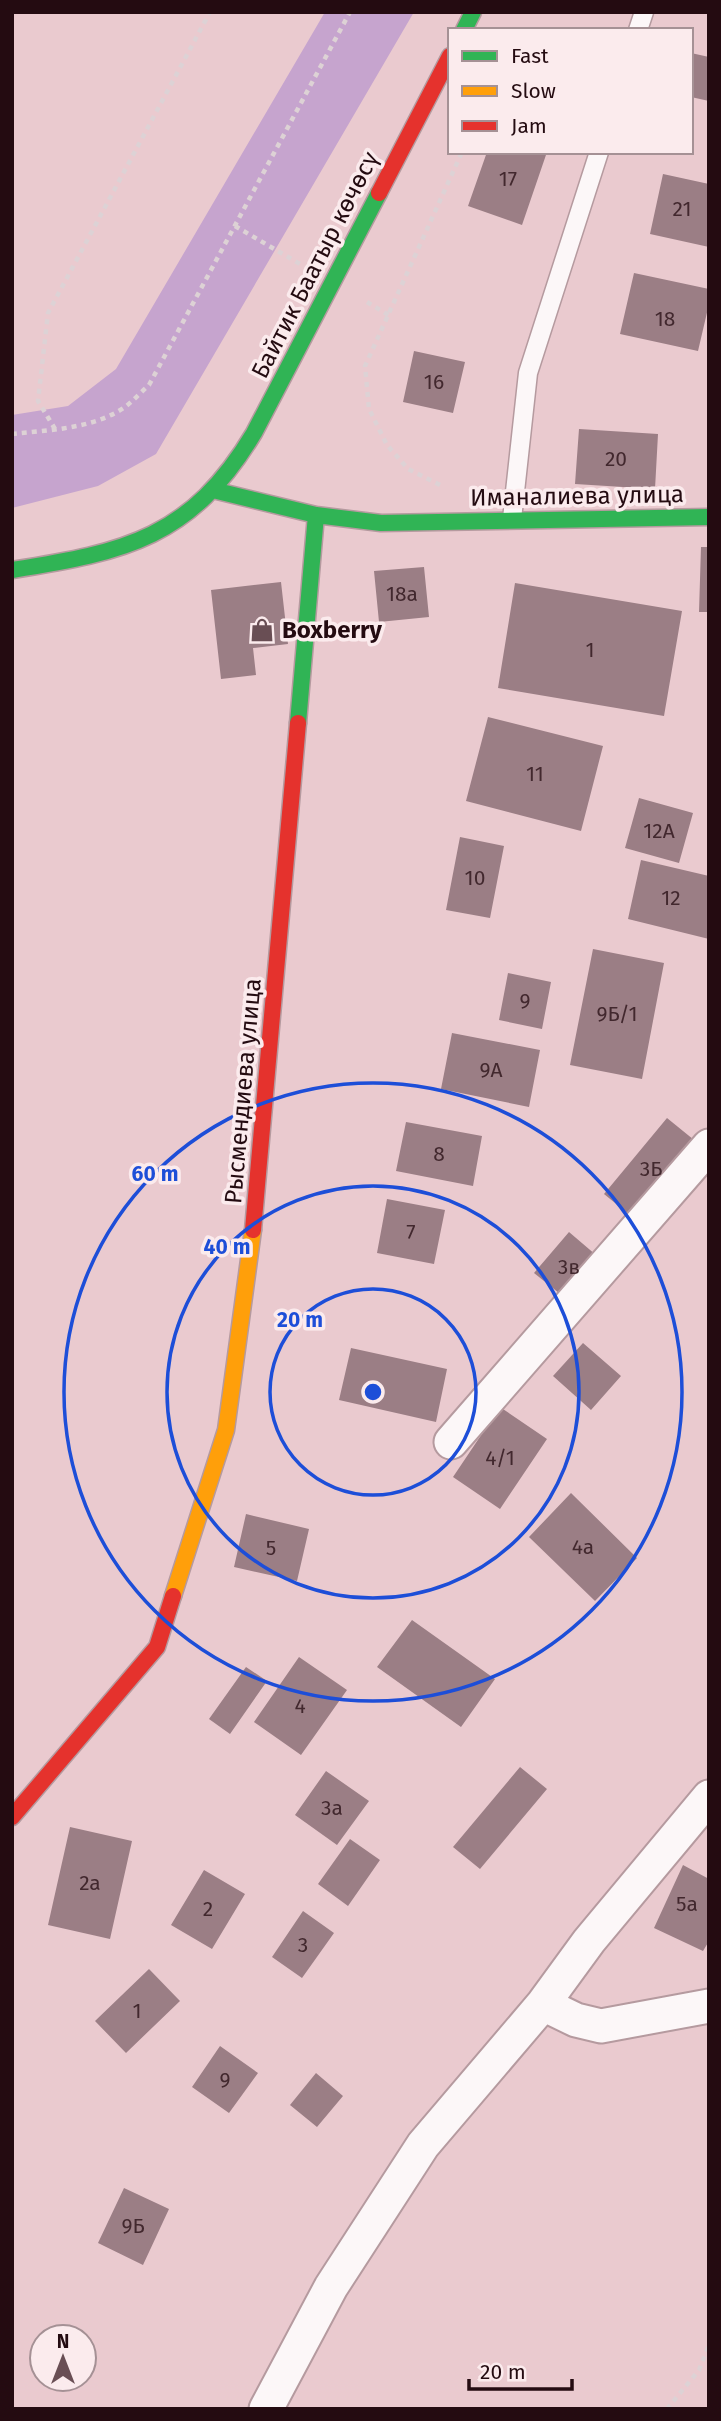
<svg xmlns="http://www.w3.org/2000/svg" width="721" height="2421" viewBox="0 0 721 2421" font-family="'Fira Sans',sans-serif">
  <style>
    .forest { fill: #c6a4ce }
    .building { fill: #9b7e85 }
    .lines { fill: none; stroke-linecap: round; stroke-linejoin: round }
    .lane-casing { stroke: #b59a9f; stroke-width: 21 }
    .street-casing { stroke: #b59a9f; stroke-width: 37 }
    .fast-casing { stroke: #b59a9f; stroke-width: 19 }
    .slow-casing { stroke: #b59a9f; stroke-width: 19 }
    .jam-casing { stroke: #b59a9f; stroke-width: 19 }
    .path { stroke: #ddd2d5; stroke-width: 4.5; stroke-dasharray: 5 5; stroke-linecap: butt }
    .lane { stroke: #fcf7f8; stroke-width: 18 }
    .street { stroke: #fcf7f8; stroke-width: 33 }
    .fast { stroke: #30b455; stroke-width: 16 }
    .slow { stroke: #ff9f0a; stroke-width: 16 }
    .jam { stroke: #e5322d; stroke-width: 16 }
    .ring { fill: none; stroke: #1d4ed8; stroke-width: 3.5 }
    .labels { text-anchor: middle; stroke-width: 7; stroke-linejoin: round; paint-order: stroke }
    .number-label { font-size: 21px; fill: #42282e }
    .street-label { font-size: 24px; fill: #240b11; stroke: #fbebed }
    .poi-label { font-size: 24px; font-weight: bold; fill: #240b11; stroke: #fbebed; text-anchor: start }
    .centre { fill: #1d4ed8; stroke: #fbebed; stroke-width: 3.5 }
    .ring-label { font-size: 21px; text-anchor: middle; font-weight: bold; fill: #1d4ed8; stroke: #fbebed; stroke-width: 7; stroke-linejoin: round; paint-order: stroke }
  </style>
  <rect width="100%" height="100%" fill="#eacacf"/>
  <path class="forest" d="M325 12H414L156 454 98 486 12 508V415L68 406 116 369Z"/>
  <path class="building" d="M691 53 709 57V101L691 97Z
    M487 152H547L522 225 468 206Z
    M663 174 709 184V247L650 234Z
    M634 273 709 289V304L698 351 620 334Z
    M414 351 465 362 453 413 403 402Z
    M579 429 658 434 655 489 575 484Z
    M701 547H709V612H699Z
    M424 567 429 617 379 622 374 571Z
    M281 582 288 644 253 648 256 675 221 679 211 590Z
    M515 583 682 611 664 716 498 688Z
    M488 717 603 746 581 831 466 801Z
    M639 798 693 813 679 863 625 848Z
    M460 837 504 846 490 918 446 910Z
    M641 860 709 876V939L628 919Z
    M593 949 664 963 642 1079 570 1065Z
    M508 973 551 982 542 1029 499 1020Z
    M452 1033 540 1050 529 1107 441 1089Z
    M667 1118 699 1144 636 1220 604 1194Z
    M406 1122 482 1136 473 1186 396 1171Z
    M387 1199 445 1210 434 1264 377 1253Z
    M569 1232 603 1261 569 1301 534 1273Z
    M583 1343 621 1376 591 1410 553 1376Z
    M351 1348 447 1369 436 1422 339 1400Z
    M500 1407 547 1439 500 1509 453 1477Z
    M571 1493 637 1558 595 1601 529 1537Z
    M246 1514 309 1529 297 1581 234 1567Z
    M412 1620 495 1679 461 1727 377 1667Z
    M299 1657 347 1690 301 1755 254 1722Z
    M246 1667 267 1681 230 1734 209 1719Z
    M520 1767 547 1789 480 1869 453 1847Z
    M326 1771 369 1801 337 1845 295 1815Z
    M70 1827 132 1841 110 1939 48 1925Z
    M350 1839 380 1860 348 1906 318 1884Z
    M683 1865 709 1879V1941L703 1951 654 1928Z
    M204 1870 245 1894 212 1949 171 1925Z
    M303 1911 334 1933 302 1978 272 1957Z
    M149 1969 180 2001 126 2053 95 2021Z
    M220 2046 258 2073 229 2113 192 2087Z
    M316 2073 343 2096 317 2127 290 2105Z
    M124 2188 169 2209 143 2265 98 2243Z"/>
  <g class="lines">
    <g class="lane-casing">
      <path id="lane" d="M638 30 644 12
        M512 519 528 373 599 152"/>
    </g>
    <g class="street-casing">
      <path id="street" d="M451 1442 709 1146
        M543 2004 576 2020 601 2026 709 2006
        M266 2409 331 2287 423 2145 543 2004 589 1941 709 1797"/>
    </g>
    <g class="fast-casing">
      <path id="fast" d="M464 30 473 12
        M213 490 316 515 381 523 709 517
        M12 570C126 552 191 538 254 433L379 193
        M298 723 316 515"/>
    </g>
    <g class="slow-casing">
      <path id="slow" d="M173 1596 226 1430 253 1230"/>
    </g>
    <g class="jam-casing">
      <path id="jam" d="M379 193 450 56
        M253 1230 298 723
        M12 1817 157 1647 173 1596"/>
    </g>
    <path class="path" d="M235 226 300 264
      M367 302 390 316
      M55 429 38 401 48 313 210 12
      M12 434C49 430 93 429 125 407 133 401 141 392 149 385L350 12
      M440 485 408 469 387 445 369 409 365 366 462 152
      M667 2409 699 2370 709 2345"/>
    <use href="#lane" class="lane"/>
    <use href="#street" class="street"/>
    <use href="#fast" class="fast"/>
    <use href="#slow" class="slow"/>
    <use href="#jam" class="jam"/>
  </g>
  <g class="ring">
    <circle cx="373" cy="1392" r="103"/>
    <circle cx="373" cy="1392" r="206"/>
    <circle cx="373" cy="1392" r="309"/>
  </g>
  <defs>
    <g id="shop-bare" transform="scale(1.89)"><path d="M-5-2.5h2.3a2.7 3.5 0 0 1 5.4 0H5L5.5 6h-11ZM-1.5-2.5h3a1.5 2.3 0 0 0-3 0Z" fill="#694e54" stroke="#fbebed" stroke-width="2.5" paint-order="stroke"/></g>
  </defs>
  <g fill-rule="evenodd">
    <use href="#shop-bare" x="262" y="630"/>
  </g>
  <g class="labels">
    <g class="number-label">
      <text x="508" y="186">17</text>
      <text x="682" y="216">21</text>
      <text x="665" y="326">18</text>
      <text x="434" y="389">16</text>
      <text x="616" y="466">20</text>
      <text x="402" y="601">18а</text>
      <text x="590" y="657">1</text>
      <text x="535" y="781">11</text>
      <text x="659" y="838">12А</text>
      <text x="475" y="885">10</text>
      <text x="671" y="905">12</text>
      <text x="525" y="1008">9</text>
      <text x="617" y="1021">9Б/1</text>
      <text x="491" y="1077">9А</text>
      <text x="439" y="1161">8</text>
      <text x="651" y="1176">3Б</text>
      <text x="411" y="1239">7</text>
      <text x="569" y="1274">3в</text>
      <text x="500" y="1465">4/1</text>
      <text x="583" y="1554">4а</text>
      <text x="271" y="1555">5</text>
      <text x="300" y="1713">4</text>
      <text x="332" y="1815">3а</text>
      <text x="90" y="1890">2а</text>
      <text x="687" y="1911">5а</text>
      <text x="208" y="1916">2</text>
      <text x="303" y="1952">3</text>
      <text x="137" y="2018">1</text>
      <text x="225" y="2087">9</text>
      <text x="133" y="2233">9Б</text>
    </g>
    <g class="street-label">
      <text transform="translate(315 265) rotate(-63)" y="8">Байтик Баатыр көчөсү</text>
      <text transform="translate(577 496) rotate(-1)" y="8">Иманалиева улица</text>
      <text transform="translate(243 1091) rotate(-85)" y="8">Рысмендиева улица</text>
    </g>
    <g class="poi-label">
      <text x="282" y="638">Boxberry</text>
    </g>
  </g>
  <circle cx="373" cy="1392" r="10" class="centre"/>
  <g class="ring-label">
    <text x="155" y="1181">60 m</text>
    <text x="227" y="1254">40 m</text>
    <text x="300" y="1327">20 m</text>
  </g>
  <rect width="721" height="2421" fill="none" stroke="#240b11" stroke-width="28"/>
  <rect x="448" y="28" width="245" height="126" fill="#fbebed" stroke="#a59195" stroke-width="2"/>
  <rect x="462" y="51" width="35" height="10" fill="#30b455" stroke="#a59195" stroke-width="2"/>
  <text x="511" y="63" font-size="21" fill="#240b11">Fast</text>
  <rect x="462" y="86" width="35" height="10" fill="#ff9f0a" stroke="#a59195" stroke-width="2"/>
  <text x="511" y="98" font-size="21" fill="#240b11">Slow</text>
  <rect x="462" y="121" width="35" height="10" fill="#e5322d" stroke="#a59195" stroke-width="2"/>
  <text x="511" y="133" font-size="21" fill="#240b11">Jam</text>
  <g transform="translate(63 2358)"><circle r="33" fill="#fbebed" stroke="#a59195" stroke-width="2"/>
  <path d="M0-5L12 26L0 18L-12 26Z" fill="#694e54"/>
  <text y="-10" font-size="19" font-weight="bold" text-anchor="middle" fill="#240b11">N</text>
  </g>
  <path d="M469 2379v10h103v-10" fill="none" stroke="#240b11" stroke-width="3.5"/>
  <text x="480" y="2379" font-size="21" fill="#240b11" stroke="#fbebed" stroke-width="5" paint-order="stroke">20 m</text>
</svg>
